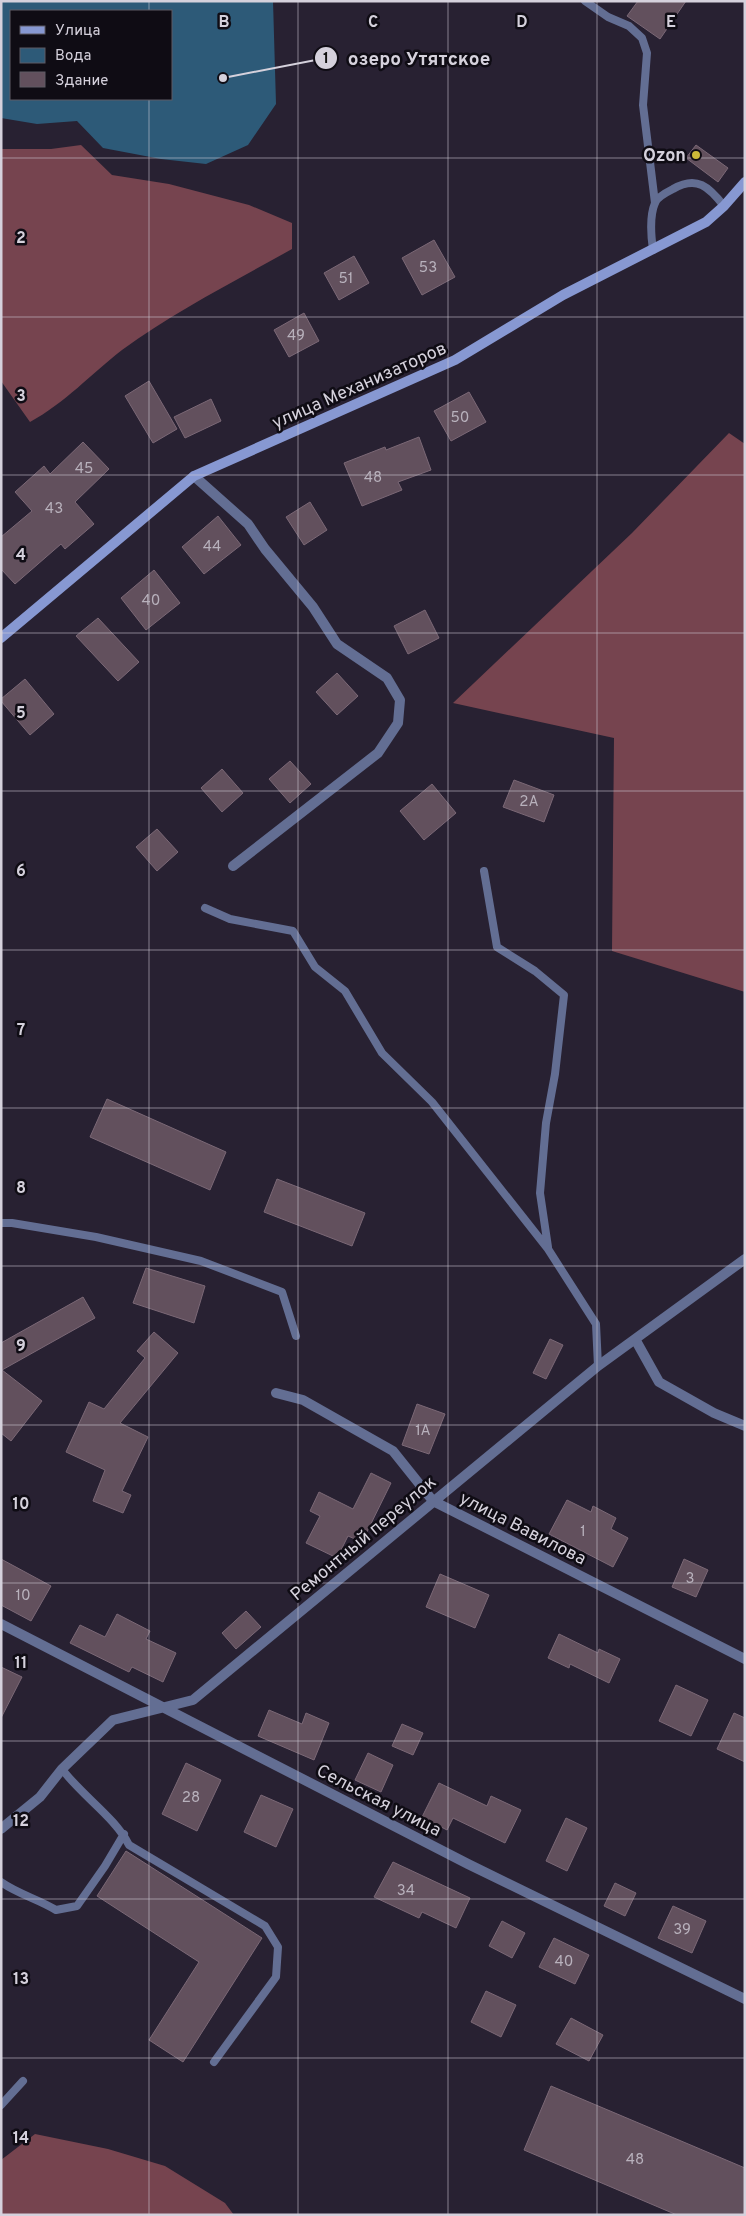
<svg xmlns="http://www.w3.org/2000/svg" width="746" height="2216" viewBox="0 0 746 2216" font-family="Overpass,sans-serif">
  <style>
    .forest { fill: #76444f }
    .water { fill: #2d5a78; fill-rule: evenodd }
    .building { fill: #62505d; stroke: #7b6876 }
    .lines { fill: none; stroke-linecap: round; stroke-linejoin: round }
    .lane { stroke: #636e93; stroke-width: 8 }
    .street { stroke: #636e93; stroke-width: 10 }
    .secondary { stroke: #8798d2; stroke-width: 10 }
    .grid { fill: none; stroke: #d5d1dc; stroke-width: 1; stroke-opacity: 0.55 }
    .poi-dot { fill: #ccb938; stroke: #0f0c14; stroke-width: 2 }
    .labels { text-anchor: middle; stroke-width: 5; stroke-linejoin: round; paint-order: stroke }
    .number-label { font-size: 15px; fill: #b8b1bc }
    .poi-label { font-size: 18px; font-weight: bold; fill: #d5d1dc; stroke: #0f0c14; text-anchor: end }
    .street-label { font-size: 18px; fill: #d5d1dc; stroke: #0f0c14 }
    .grid-label { font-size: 16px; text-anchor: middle; font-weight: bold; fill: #d5d1dc; stroke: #0f0c14; stroke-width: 5; stroke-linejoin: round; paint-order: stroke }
    .leader { fill: none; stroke: #d5d1dc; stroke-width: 2 }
    .callout-dot { fill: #d5d1dc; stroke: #0f0c14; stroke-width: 2 }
    .mark-label { font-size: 15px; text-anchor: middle; font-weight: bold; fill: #111 }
    .callout-label { font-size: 19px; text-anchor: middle; font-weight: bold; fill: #d5d1dc; stroke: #0f0c14; stroke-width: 5; stroke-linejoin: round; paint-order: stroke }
  </style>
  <rect width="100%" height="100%" fill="#282132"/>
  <path class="forest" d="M81 145 112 175 169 184 249 205 292 223V249C235 281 175 311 122 350 91 374 65 403 30 422L1 381V149H51Z
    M729 433 745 444V992L612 951 614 738 453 703 632 533Z
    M35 2134 108 2149 165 2166 225 2203 234 2215H1V2160Z"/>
  <path class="water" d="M1 1H273L276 104 248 145 206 164 161 159 103 148 77 121 37 124 1 118ZM11 11H171V99H11Z"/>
  <path class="building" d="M638 1H686L660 39 627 16Z
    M696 145 728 168 718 182 686 158Z
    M434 240 455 277 422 295 402 258Z
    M354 256 369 283 339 300 324 273Z
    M304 313 319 341 289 357 274 330Z
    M149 381 177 429 153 443 125 396Z
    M469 392 486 422 451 441 434 411Z
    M211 399 221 421 185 438 174 417Z
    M419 437 431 470 398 482 402 490 362 506 344 463 385 447 386 450Z
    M83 442 109 469 75 502 94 524 65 549 61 544 15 584 1 569V537L32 511 15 492 44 466 50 474Z
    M310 502 327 530 304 545 286 517Z
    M218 516 241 545 204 574 182 547Z
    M154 570 180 603 146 630 121 598Z
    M425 610 439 638 408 654 394 626Z
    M98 618 139 662 118 681 76 636Z
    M337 673 358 696 337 715 316 692Z
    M25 679 54 714 30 735 1 701V699Z
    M290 761 311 784 290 803 269 779Z
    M222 769 243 793 222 812 201 788Z
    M514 780 554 795 544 822 503 807Z
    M432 784 456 813 424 840 400 811Z
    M157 829 178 852 157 871 136 847Z
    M107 1099 226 1152 210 1190 90 1137Z
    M277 1179 365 1213 352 1246 264 1212Z
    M146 1268 205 1286 194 1323 133 1303Z
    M83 1297 95 1318 2 1370 42 1401 11 1441 1 1433V1343Z
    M154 1332 178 1353 120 1423 148 1437 122 1491 131 1495 123 1513 93 1501 105 1470 66 1452 89 1402 104 1409 145 1358 137 1351Z
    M550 1339 563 1345 546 1379 533 1373Z
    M417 1404 445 1414 429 1454 402 1445Z
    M371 1473 391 1483 362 1542 348 1536 337 1558 306 1543 320 1516 310 1511 319 1492 353 1509Z
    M567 1500 591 1512 593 1506 616 1518 611 1529 628 1538 613 1567 549 1534Z
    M1 1559 51 1586 31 1621 1 1605Z
    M684 1559 708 1570 696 1597 672 1587Z
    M440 1574 489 1595 475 1628 426 1607Z
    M246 1611 261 1627 236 1649 222 1633Z
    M117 1614 150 1631 146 1639 176 1653 163 1682 132 1667 129 1672 70 1643 80 1625 105 1637Z
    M559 1634 598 1653 599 1649 620 1659 609 1683 570 1664 569 1668 548 1658Z
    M1 1667 22 1677 1 1718Z
    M676 1685 708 1700 691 1736 659 1721Z
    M269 1710 302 1724 306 1713 329 1723 314 1760 258 1736Z
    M734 1713 745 1718V1762L717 1749Z
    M402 1724 423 1733 413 1755 392 1746Z
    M368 1753 393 1765 381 1792 355 1780Z
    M186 1763 221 1780 197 1831 162 1814Z
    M439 1783 487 1806 491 1796 521 1810 505 1843 453 1818 447 1830 422 1817Z
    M261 1795 293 1809 276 1847 244 1832Z
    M566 1818 587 1828 567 1871 546 1861Z
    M126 1851 262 1938 183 2062 149 2040 199 1962 97 1896Z
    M393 1862 470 1898 456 1928 422 1912 419 1918 374 1897Z
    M615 1883 636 1893 625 1916 604 1906Z
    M673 1906 706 1921 692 1953 658 1938Z
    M502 1921 525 1933 512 1958 489 1946Z
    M554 1938 589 1955 575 1984 539 1967Z
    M486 1991 516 2005 501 2037 471 2022Z
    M571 2018 603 2035 589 2061 556 2044Z
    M551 2086 745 2168V2215H677L524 2150Z"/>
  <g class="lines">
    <path class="lane" d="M585 1 608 17 629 26 642 38 647 53 643 105 655 203
      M653 250C651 236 649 217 655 203 657 197 667 192 673 189 697 175 709 187 724 206
      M484 871 497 947 535 971 564 995 555 1074 546 1123 540 1193 548 1247
      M205 908 230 919 293 931 315 967 345 991 382 1053 432 1102 548 1249 596 1324 598 1366
      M1 1223H12L96 1237 201 1261 282 1292 296 1336
      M62 1769C81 1795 115 1817 129 1845L265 1926 278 1947 276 1977 214 2062
      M1 1882C18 1894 38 1899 56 1910L77 1906 105 1866 124 1834
      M1 2105 23 2081"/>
    <path class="street" d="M194 476 248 524 265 549 313 607 337 644 387 678 400 700 398 723 378 753 233 866
      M635 1339 659 1382 714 1413 745 1426
      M276 1393 303 1400 393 1451 433 1501 745 1659
      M1 1624 468 1864 745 1999
      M1 1829 40 1797 62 1769 113 1720 193 1700 598 1366 745 1259"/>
    <path class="secondary" d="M1 638 194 476 455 360 563 295 706 222 724 206 745 182"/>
  </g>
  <path class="grid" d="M149 1V11M298 1V2215M448 1V2215M597 1V2215M149 99V2215M1 158H745M1 317H745M1 475H745M1 633H745M1 791H745M1 950H745M1 1108H745M1 1266H745M1 1425H745M1 1583H745M1 1741H745M1 1899H745M1 2058H745"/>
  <circle class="poi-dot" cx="696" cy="155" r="5"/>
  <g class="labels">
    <g class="number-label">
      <text x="428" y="272">53</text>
      <text x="346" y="283">51</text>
      <text x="296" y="340">49</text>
      <text x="460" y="422">50</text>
      <text x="84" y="473">45</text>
      <text x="373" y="482">48</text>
      <text x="54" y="513">43</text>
      <text x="212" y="551">44</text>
      <text x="151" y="605">40</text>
      <text x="529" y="806">2А</text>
      <text x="423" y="1435">1А</text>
      <text x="583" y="1536">1</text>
      <text x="690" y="1583">3</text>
      <text x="23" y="1600">10</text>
      <text x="191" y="1802">28</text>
      <text x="406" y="1895">34</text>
      <text x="682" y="1934">39</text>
      <text x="564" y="1966">40</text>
      <text x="635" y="2164">48</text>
    </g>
    <g class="poi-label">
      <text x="686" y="161">Ozon</text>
    </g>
    <g class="street-label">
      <text transform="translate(359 385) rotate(-24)" y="6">улица Механизаторов</text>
      <text transform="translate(523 1528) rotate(27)" y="6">улица Вавилова</text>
      <text transform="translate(363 1538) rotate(-40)" y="6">Ремонтный переулок</text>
      <text transform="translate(379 1800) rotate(27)" y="6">Сельская улица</text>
    </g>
  </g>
  <g class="grid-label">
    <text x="224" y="27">B</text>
    <text x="373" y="27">C</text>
    <text x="522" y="27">D</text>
    <text x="671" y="27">E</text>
    <text x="21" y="243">2</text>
    <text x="21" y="401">3</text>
    <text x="21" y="560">4</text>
    <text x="21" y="718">5</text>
    <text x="21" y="876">6</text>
    <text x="21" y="1035">7</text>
    <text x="21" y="1193">8</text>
    <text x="21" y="1351">9</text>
    <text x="21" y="1509">10</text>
    <text x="21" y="1668">11</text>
    <text x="21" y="1826">12</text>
    <text x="21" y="1984">13</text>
    <text x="21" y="2143">14</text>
  </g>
  <path class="leader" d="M223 78L326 58"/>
  <g class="callout-dot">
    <circle cx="223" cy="78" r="5"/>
    <circle cx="326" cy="58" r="12"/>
  </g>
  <g class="mark-label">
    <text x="326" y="63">1</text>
  </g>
  <g class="callout-label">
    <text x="419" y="65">озеро Утятское</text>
  </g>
  <rect width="746" height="2216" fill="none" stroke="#d5d1dc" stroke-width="5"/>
  <rect x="10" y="10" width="162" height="90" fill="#0f0c14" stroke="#5e5b64"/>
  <rect x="20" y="26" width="25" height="8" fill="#8798d2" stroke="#5e5b64"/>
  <text x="55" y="35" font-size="15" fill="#d5d1dc">Улица</text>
  <rect x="20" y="48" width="25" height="15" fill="#2d5a78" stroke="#5e5b64"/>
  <text x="55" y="60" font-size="15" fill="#d5d1dc">Вода</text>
  <rect x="20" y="72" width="25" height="15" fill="#62505d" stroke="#5e5b64"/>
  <text x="55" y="85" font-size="15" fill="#d5d1dc">Здание</text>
</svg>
